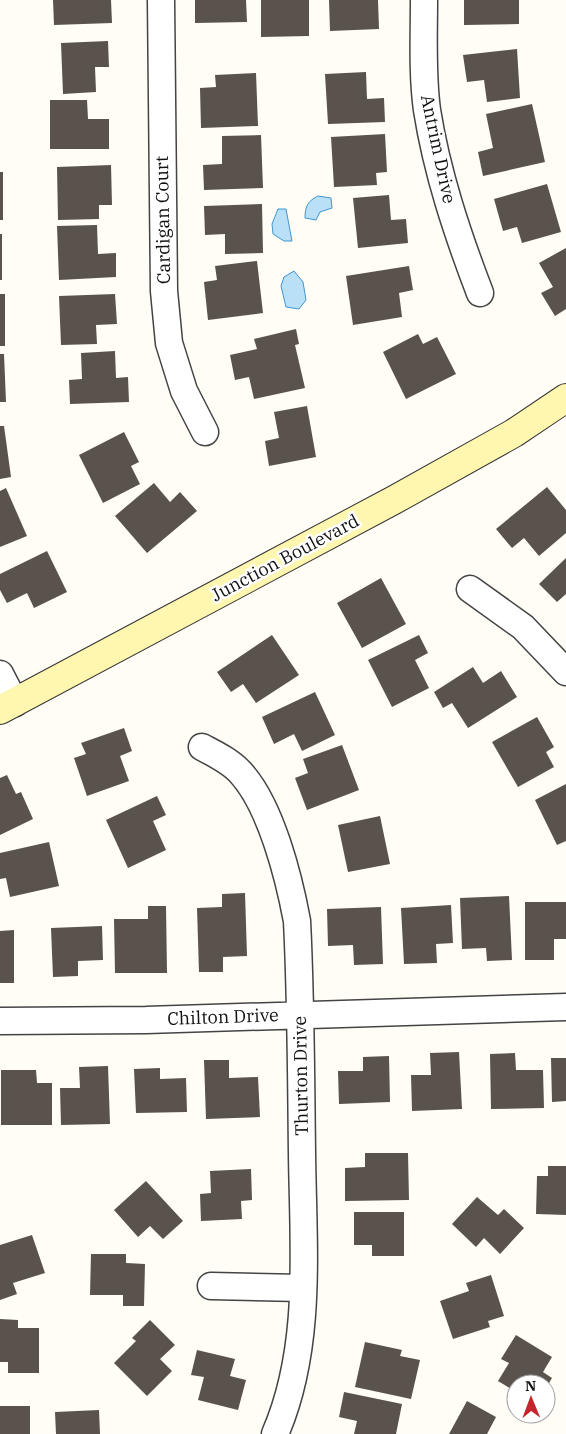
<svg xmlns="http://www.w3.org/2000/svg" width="566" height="1434" viewBox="0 0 566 1434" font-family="'IBM Plex Serif',serif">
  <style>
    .water { fill: #b9e0f7; stroke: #3f96cf }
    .building { fill: #5a524d }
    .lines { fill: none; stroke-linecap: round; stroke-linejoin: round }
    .minor-casing { stroke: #444; stroke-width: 29 }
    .secondary-casing { stroke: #333; stroke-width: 30 }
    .minor { stroke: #fff; stroke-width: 26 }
    .secondary { stroke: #fff6b0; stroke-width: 28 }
    .labels { text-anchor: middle; stroke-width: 5; stroke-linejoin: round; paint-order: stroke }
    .street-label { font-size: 18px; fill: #111; stroke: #fff }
  </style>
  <rect width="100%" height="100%" fill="#fffdf5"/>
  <path class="water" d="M318 196 331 198 332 208 320 212 316 220 305 218C305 206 308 201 318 196Z
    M278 209H286L292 241H284L273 234 272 224Z
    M294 271 303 282 306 300 299 309 286 307 281 286 284 277Z"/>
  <path class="building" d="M53 0H111L112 23 54 25Z
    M195 0H246L247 22 195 23Z
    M261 0H309V36L261 37Z
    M329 0H378L379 29 330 31Z
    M464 0H519V24L464 25Z
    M108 41 109 67H95L96 92 63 94 61 43Z
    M517 49 520 98 487 102 484 80 467 82 463 55Z
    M366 72 367 99 384 98 385 122 328 124 325 74Z
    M256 73 258 126 201 128 200 88 216 87 215 75Z
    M50 100H87L88 119H109V149H50Z
    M532 104 545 162 483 176 478 152 493 148 486 114Z
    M385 134 387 172 376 173 377 185 334 187 331 137Z
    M261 135 263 188 204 190 203 165 222 164V136Z
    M111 165 112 205H99V219L58 220 57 167Z
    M0 172H3V220H0Z
    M547 184 561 232 522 243 517 227 503 231 494 199Z
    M389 195 391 220 406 219 408 243 358 248 353 198Z
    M262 204 263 253 225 254V234L205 235 204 206Z
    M97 225 98 254 116 253V277L59 280 57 226Z
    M0 234H2V280H0Z
    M566 248V309L555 316 541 293 553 287 539 263Z
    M257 261 263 313 208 320 204 282 217 280 215 266Z
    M409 266 413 290 399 293 402 317 353 325 346 276Z
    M0 294H5V346H0Z
    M115 294 117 324 96 325 97 344 61 345 59 296Z
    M296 329 299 344 295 345 305 388 254 399 249 377 235 380 230 355 257 349 254 339Z
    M418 334 423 344 437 337 456 374 406 399 383 352Z
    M115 351 116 378 128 377 129 402 70 404 69 380 82 379 81 353Z
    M0 354H4L6 402H0Z
    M307 406 316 457 269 466 265 441 279 438 274 412Z
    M0 426H4L11 477 0 479Z
    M124 432 139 462 131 466 140 484 103 503 79 455Z
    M154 483 170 502 180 492 197 511 147 553 115 516Z
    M547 487 566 510V533L539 556 524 538 512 548 496 529Z
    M6 488 27 536 0 547V491Z
    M47 551 67 592 34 608 27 593 7 603 0 590V574Z
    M566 558V594L557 602 539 584Z
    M381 578 406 624 362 648 337 603Z
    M272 635 299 675 256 703 243 684 231 692 217 672Z
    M419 635 428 653 415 660 429 688 392 707 368 660Z
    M473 667 483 683 501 671 517 697 468 728 452 703 443 708 434 692Z
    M315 692 335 735 302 751 294 734 274 744 262 717Z
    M537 717 554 747 546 752 554 767 518 787 492 742Z
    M124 728 132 751 120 756 129 781 87 796 74 758 86 754 81 743Z
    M342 745 359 790 307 810 295 778 308 773 303 759Z
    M7 775 16 794 21 792 33 819 0 835V778Z
    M566 784V841L557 845 535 800Z
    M157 796 166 815 153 821 166 850 128 868 106 820Z
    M380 816 390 864 348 872 338 825Z
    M49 842 59 886 10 897 6 878 0 879V853Z
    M245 893 247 956 223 957V972H199L197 908 222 907V894Z
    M509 896 512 960 487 961 486 948 462 949 460 898Z
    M525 902H566V939H554V960H525Z
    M451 905 453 943 436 944 437 963 404 964 401 908Z
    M148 906H166L167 973H115L114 919H148Z
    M381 907 383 964 354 965 353 945 328 946 327 909Z
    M102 926 103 960 78 961V976L53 977 51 928Z
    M14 930V983H0V931Z
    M459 1052 462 1109 412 1111 411 1075H431L430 1053Z
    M515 1053 516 1070H543L544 1108 491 1109 490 1054Z
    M389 1056 390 1102 339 1104 338 1071H363V1057Z
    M551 1058H566V1101L552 1102Z
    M204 1060H229V1078L258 1077 260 1117 206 1119Z
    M108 1066 110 1124 61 1125 60 1088H80L79 1067Z
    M160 1068V1079L186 1078 187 1112 136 1113 134 1069Z
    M1 1070H36L37 1083H52V1125H1Z
    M365 1153H408L409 1200 345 1201V1168L365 1167Z
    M548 1166H566V1215L536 1214 537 1176H548Z
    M251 1169 252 1200 241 1201 242 1219 201 1221 200 1194 211 1193 210 1171Z
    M146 1181 183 1221 163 1239 150 1226 138 1237 114 1210Z
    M477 1197 498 1215 504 1209 524 1228 500 1254 484 1238 476 1247 452 1224Z
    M354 1212H404V1256H372V1245H354Z
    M32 1235 45 1273 13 1283 17 1294 0 1300V1245Z
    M91 1254H126V1263L145 1264 144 1306H123V1295H90Z
    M491 1275 504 1316 488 1321 490 1327 453 1339 440 1301 469 1291 466 1283Z
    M0 1319 18 1320V1328H39V1373H8V1362H0Z
    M150 1320 175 1345 160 1359 172 1371 147 1396 114 1363 136 1341 132 1338Z
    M516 1335 552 1357 543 1372 552 1378 546 1388V1384H516V1392L498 1381 509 1363 501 1359Z
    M365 1342 402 1350 400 1356 420 1360 411 1399 355 1387Z
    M197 1350 235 1359 230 1376 246 1380 238 1410 198 1400 204 1377 191 1375Z
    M344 1392 402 1404 396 1434H354L357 1421 339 1417Z
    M467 1401 496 1417 487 1434H449Z
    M0 1406H30V1434H0Z
    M99 1410 100 1434H56L55 1412Z"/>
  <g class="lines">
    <g class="minor-casing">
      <path id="minor" d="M161 0 164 291 169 343 184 391 205 432
        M424 0C424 36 422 74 427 110 437 173 457 233 480 293
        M470 589 523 627 566 672
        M0 674 15 703
        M202 747C215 754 230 761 240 772 271 805 289 878 297 921 301 999 301 1076 302 1153 303 1246 313 1347 275 1434
        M0 1021 146 1020 566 1007
        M211 1286 302 1288"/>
    </g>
    <g class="secondary-casing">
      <path id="secondary" d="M0 710 394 500 514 433 566 398"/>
    </g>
    <use href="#minor" class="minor"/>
    <use href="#secondary" class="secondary"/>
  </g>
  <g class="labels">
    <g class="street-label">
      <text transform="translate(438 149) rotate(78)" y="6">Antrim Drive</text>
      <text transform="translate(163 220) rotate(-91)" y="6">Cardigan Court</text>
      <text transform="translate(285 558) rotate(-28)" y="6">Junction Boulevard</text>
      <text transform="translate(223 1017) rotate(-2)" y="6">Chilton Drive</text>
      <text transform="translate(301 1076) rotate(-91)" y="6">Thurton Drive</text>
    </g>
  </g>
  <g transform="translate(531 1399) rotate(359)"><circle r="24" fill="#ffffff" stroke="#a0a0a0"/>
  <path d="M0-4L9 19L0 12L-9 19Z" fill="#c4262e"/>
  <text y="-8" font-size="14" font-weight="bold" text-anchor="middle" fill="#111111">N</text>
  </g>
</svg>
